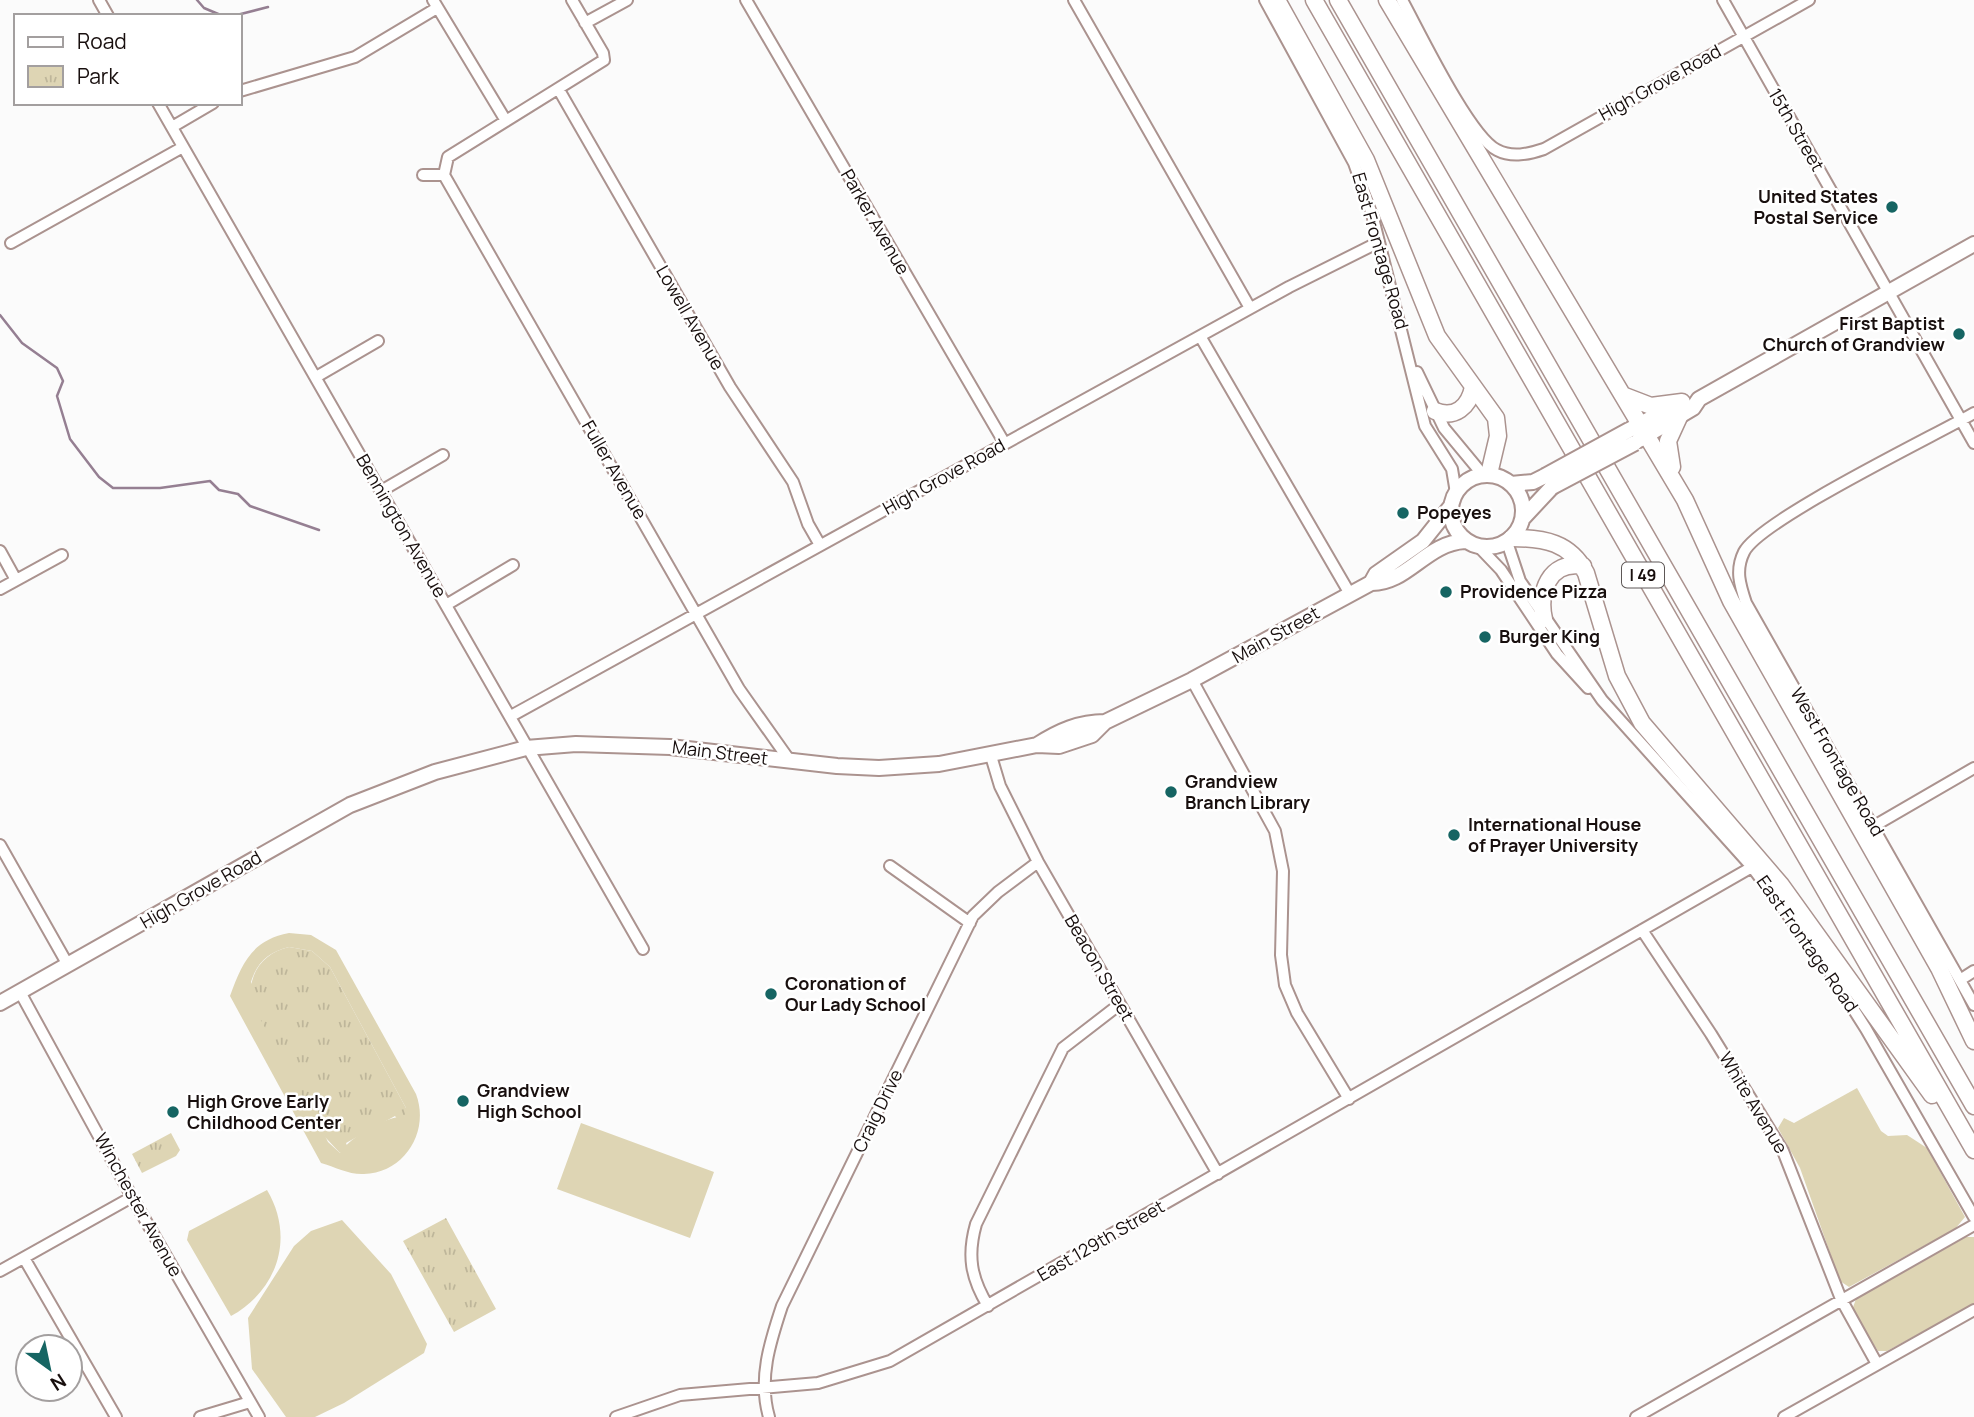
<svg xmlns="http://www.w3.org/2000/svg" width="1974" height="1417" viewBox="0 0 1974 1417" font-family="Manrope,sans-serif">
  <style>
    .grass { fill: #ded5b4; fill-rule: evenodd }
    .park { fill: url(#park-tufts) }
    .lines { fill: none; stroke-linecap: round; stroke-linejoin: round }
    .stream { stroke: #957f92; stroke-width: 2.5 }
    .minor-casing { stroke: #ab938f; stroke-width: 14 }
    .major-casing { stroke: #ab938f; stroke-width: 18 }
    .highway-casing { stroke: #ab938f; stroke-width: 19 }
    .minor { stroke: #fff; stroke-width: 10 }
    .major { stroke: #fff; stroke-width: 14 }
    .highway { stroke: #fff; stroke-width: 16 }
    .major-bridge-casing { stroke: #ab938f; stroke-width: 18; stroke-linecap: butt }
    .major-bridge { stroke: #fff; stroke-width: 14 }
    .poi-dot { fill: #166563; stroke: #fff; stroke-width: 2.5 }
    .labels { text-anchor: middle; stroke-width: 5; stroke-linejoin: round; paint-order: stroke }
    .shield { fill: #fff; stroke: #5d5756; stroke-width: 2 }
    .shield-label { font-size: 16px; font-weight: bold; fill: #180f0e }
    .street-label { font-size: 18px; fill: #180f0e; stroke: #fff }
    .poi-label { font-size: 18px; font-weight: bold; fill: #180f0e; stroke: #fff; text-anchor: start }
  </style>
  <defs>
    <pattern id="park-tufts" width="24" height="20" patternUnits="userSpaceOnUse" patternTransform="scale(1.75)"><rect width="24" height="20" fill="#ded5b4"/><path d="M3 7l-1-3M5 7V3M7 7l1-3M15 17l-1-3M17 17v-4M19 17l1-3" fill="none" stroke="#beb69a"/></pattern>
  </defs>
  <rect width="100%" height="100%" fill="#fbfbfb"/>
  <path class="grass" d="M289 933 311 935 336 950 416 1094C430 1131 405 1173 364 1174 350 1175 335 1167 321 1163L230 996C242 963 252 940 289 933ZM289 947 312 951 330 967 406 1108V1116C386 1116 351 1136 340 1153L328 1142 251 982C257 962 269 952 289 947Z
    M1857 1088 1881 1131 1888 1136 1907 1135 1927 1148 1965 1217 1955 1229 1849 1287 1840 1281 1800 1168 1778 1128 1784 1118 1794 1123Z
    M581 1123 714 1172 690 1238 557 1189Z
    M267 1190C295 1237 278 1290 231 1316L187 1240 189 1231Z
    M342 1220 391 1274 427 1344 424 1353 344 1403 315 1417H286L252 1369 248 1318 294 1246 311 1231Z
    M1966 1237H1974V1304L1887 1351H1878L1852 1310 1856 1299Z"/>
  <path class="park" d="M289 947 312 951 330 967 406 1108V1116L398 1120 395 1116 346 1143 348 1148 340 1153 325 1137 252 1004C246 976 262 953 289 947Z
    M171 1133 180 1150 176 1156 142 1173 132 1154Z
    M446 1218 496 1309 454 1332 403 1241Z"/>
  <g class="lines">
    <path class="stream" d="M197 0 204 8 223 16
      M233 16 268 7
      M0 315 22 343 57 368 63 381 57 396 70 439 99 477 113 488H160L210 481 219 490 238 494 250 506 319 530"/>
    <g class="minor-casing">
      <path id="minor" d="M99 0 108 16
        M433 0 506 121
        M746 0 1005 444
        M1074 0 1250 308
        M1265 0 1354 163 1372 214 1425 426 1452 469 1456 493
        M1402 0C1419 31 1469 136 1497 150 1512 158 1529 154 1544 149L1809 0
        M1723 0 1974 443
        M585 23 627 0
        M559 90 730 387 793 482 808 524 820 545
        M240 91 355 57 437 8
        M158 103 643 949
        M172 127 213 103
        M423 175H444
        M444 175 739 689 790 761
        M444 175 448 157 604 60 603 53 572 0
        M11 243 183 147
        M1200 336 1350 594
        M1417 372 1444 428 1483 475
        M316 377 378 341
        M1974 413C1934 436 1760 520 1744 552 1735 570 1740 585 1746 603L1974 1005
        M381 491 443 455
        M1507 542 1520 581 1602 700 1752 867 1826 966 1866 1029 1974 1217
        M1479 547 1501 570 1557 654 1588 688
        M0 551 16 580
        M0 589 62 555
        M446 605 513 565
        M1192 680 1275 831 1283 871 1281 955 1285 985 1297 1013 1349 1099
        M511 716 1289 287 1379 242
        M991 756 1000 786 1038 862 1218 1174
        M1874 826 1974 768
        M0 845 68 965
        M890 866 970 923
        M1642 930 1711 1034 1783 1151 1841 1299 1877 1364
        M1960 980 1974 971
        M20 992 132 1197 259 1417
        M24 1258 116 1417
        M0 1271 132 1197
        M988 1306C971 1278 967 1256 976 1224L1063 1048 1120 1004
        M200 1417 250 1402
        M616 1417 680 1395 818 1383 890 1361 1752 867
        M769 1417C758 1379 770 1342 782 1306L973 916 998 892 1038 862
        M1636 1417 1974 1225
        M1784 1417 1974 1310"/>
    </g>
    <g class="major-casing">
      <path id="major" d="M1631 429 1678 404
        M1639 440 1693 408 1699 399 1974 244
        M1451 511a36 36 0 1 1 72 0a36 36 0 1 1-72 0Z
        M1511 484 1533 482 1545 476
        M1524 517 1552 487
        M1371 583 1376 574 1423 541 1451 506
        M1037 745C1059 731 1079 722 1105 722
        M0 1003 350 805 435 772 526 748 576 744 670 747 837 766 879 768 939 764 1037 745 1059 746 1092 735 1105 722 1192 680 1371 583C1407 584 1426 543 1465 541"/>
    </g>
    <g class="highway-casing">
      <path id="highway" d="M1277 0 1366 160 1437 336 1496 418 1498 436 1489 474
        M1314 0 1974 1150
        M1338 0 1974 1106
        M1387 0 1685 500 1731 601 1939 968 1974 1041
        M1625 396 1651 406 1682 402
        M1435 411C1455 419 1469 407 1473 387
        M1672 467 1668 441 1679 417
        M1512 538C1544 538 1570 542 1586 573L1617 676 1642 723 1781 885 1932 1095
        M1544 619C1538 593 1549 560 1583 566"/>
    </g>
    <use href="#minor" class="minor"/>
    <use href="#major" class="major"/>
    <use href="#highway" class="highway"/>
    <g class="major-bridge-casing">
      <path id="major-bridge" d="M1545 476 1629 430
        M1552 487 1635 443"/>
    </g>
    <use href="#major-bridge" class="major-bridge"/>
  </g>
  <g class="poi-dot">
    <circle cx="1892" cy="207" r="7"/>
    <circle cx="1959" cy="334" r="7"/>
    <circle cx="1403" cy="513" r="7"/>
    <circle cx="1446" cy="592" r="7"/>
    <circle cx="1485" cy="637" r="7"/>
    <circle cx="1171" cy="792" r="7"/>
    <circle cx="1454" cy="835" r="7"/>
    <circle cx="771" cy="994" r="7"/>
    <circle cx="463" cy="1101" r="7"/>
    <circle cx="173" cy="1112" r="7"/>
  </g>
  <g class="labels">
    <rect class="shield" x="1622" y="562.5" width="42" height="25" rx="5"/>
    <g class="shield-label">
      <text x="1643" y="581">I 49</text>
    </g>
    <g class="street-label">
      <text transform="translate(1660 83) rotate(-29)" y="6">High Grove Road</text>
      <text transform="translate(1796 130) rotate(60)" y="6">15th Street</text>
      <text transform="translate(875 222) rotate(60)" y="6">Parker Avenue</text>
      <text transform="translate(1380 251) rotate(74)" y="6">East Frontage Road</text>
      <text transform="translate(690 318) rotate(60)" y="6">Lowell Avenue</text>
      <text transform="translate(614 470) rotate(60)" y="6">Fuller Avenue</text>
      <text transform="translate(944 477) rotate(-29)" y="6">High Grove Road</text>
      <text transform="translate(401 526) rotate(60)" y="6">Bennington Avenue</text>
      <text transform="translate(1276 635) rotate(-29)" y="6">Main Street</text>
      <text transform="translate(720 753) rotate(7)" y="6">Main Street</text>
      <text transform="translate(1837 762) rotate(60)" y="6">West Frontage Road</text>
      <text transform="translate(201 890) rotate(-30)" y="6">High Grove Road</text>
      <text transform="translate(1807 944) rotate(55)" y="6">East Frontage Road</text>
      <text transform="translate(1099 968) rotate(60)" y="6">Beacon Street</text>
      <text transform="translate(1753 1103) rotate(59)" y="6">White Avenue</text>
      <text transform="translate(878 1111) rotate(-64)" y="6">Craig Drive</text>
      <text transform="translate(138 1205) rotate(61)" y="6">Winchester Avenue</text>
      <text transform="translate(1101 1241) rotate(-30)" y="6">East 129th Street</text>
    </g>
    <g class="poi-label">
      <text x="1878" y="203" text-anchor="end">United States<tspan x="1878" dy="21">Postal Service</tspan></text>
      <text x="1945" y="330" text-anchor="end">First Baptist<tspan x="1945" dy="21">Church of Grandview</tspan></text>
      <text x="1417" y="519">Popeyes</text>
      <text x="1460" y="598">Providence Pizza</text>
      <text x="1499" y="643">Burger King</text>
      <text x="1185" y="788">Grandview<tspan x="1185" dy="21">Branch Library</tspan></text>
      <text x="1468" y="831">International House<tspan x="1468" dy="21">of Prayer University</tspan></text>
      <text x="785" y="990">Coronation of<tspan x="785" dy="21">Our Lady School</tspan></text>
      <text x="477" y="1097">Grandview<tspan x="477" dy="21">High School</tspan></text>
      <text x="187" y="1108">High Grove Early<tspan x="187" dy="21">Childhood Center</tspan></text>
    </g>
  </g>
  <rect x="14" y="14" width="228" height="91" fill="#ffffff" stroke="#a39f9f" stroke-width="2"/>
  <rect x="28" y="37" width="35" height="10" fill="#ffffff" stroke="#a39f9f" stroke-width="2"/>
  <text x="77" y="49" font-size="21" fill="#180f0e">Road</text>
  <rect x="28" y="66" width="35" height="21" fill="url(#park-tufts)" stroke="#a39f9f" stroke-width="2"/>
  <text x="77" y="84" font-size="21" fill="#180f0e">Park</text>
  <g transform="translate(49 1368) rotate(147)"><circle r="33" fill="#ffffff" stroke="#a39f9f" stroke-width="2"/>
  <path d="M0-5L12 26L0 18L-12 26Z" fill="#166563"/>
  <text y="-10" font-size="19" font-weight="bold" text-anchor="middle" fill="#180f0e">N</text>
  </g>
</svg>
